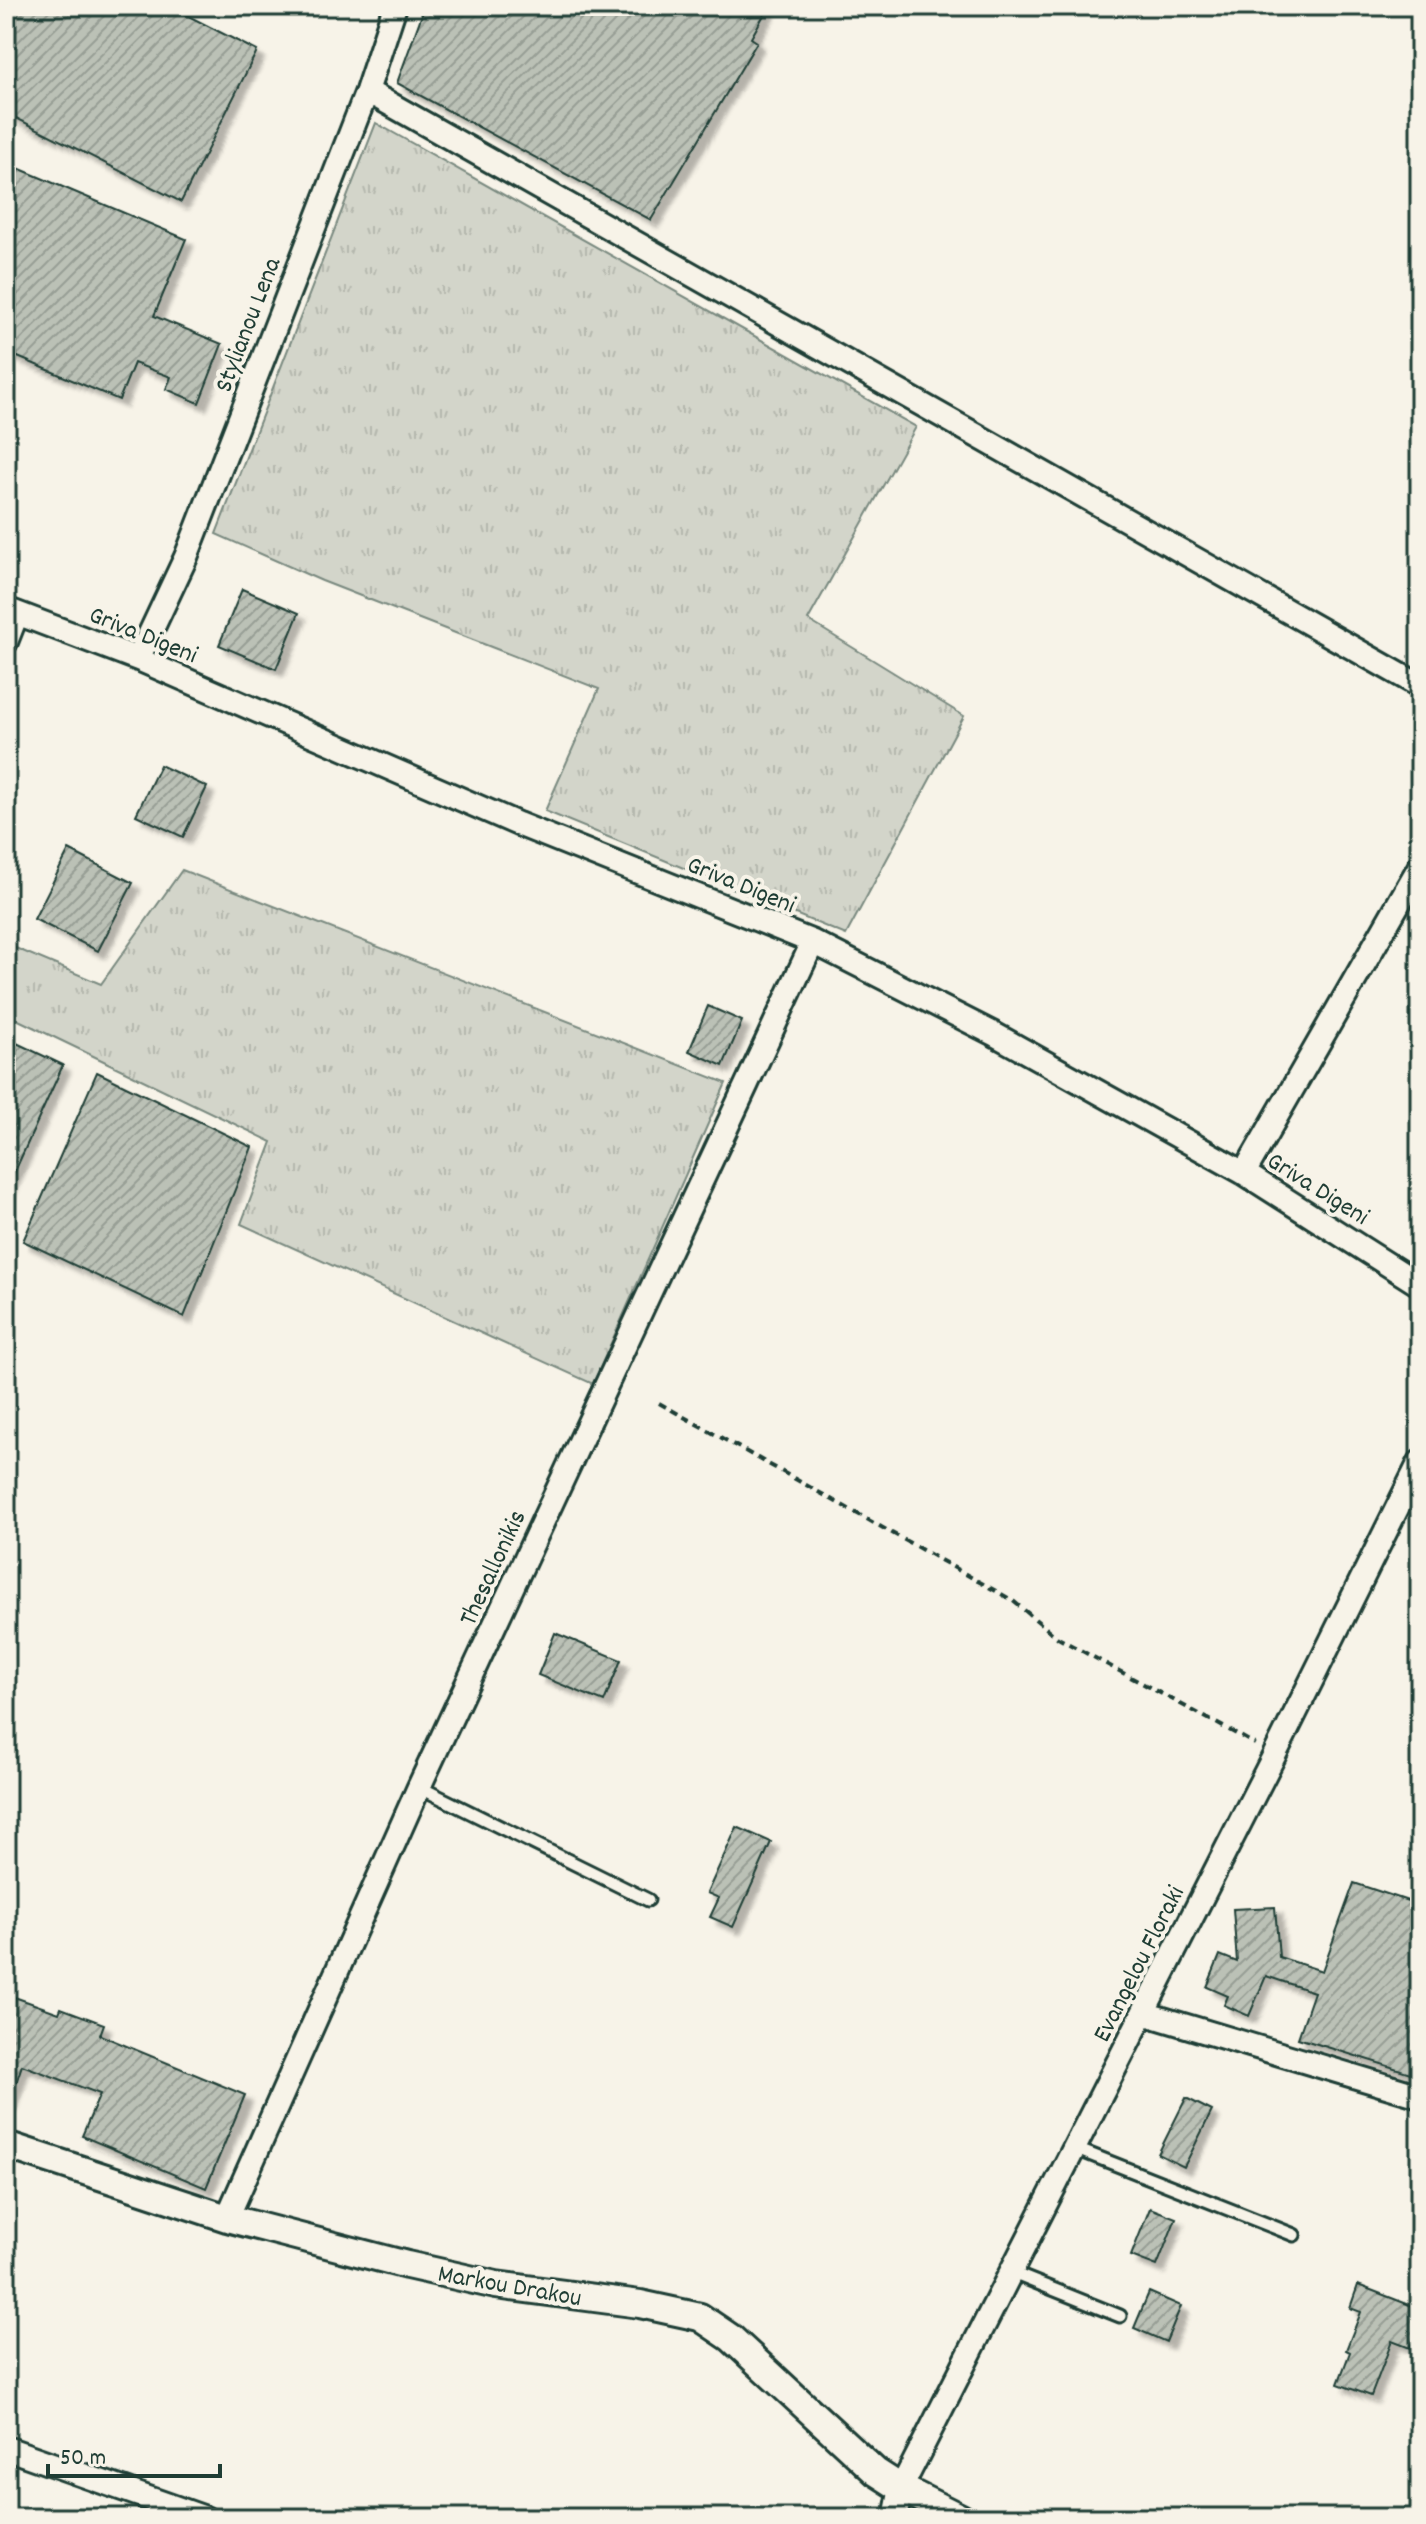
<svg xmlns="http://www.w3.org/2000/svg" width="1426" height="2524" viewBox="0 0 1426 2524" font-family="Dekko,sans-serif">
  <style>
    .grass { fill: url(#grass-tufts); stroke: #79897f; stroke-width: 2 }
    .building { fill: url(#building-hatch); stroke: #1f3d34; stroke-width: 2; filter: url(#shadow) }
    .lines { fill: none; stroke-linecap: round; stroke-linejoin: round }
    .service-casing { stroke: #1f3d34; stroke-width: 17 }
    .minor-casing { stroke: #1f3d34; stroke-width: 28 }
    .tertiary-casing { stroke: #1f3d34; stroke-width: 32 }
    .path { stroke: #1f3d34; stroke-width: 4; stroke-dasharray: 8 6; stroke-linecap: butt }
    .service { stroke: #f7f3e8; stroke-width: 11 }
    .minor { stroke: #f7f3e8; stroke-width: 22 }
    .tertiary { stroke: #f7f3e8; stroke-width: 26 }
    .labels { text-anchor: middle; stroke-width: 8; stroke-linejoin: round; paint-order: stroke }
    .street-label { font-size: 26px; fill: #1f3d34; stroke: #f7f3e8 }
  </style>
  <defs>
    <pattern id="grass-tufts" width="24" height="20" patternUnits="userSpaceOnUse" patternTransform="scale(2)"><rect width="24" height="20" fill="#d3d5ca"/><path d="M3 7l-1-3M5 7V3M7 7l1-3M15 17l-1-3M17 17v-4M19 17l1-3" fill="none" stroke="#b5b8ae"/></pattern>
    <pattern id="building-hatch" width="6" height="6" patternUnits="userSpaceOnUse" patternTransform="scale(2)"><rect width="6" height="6" fill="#bbc1b6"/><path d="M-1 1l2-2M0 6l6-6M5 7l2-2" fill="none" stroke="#979e95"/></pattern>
    <filter id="shadow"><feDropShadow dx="7" dy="7" stdDeviation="2" flood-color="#0004"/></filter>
  </defs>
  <rect width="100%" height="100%" fill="#f7f3e8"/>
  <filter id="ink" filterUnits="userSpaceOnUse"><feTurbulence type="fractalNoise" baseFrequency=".0125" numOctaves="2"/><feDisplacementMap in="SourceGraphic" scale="16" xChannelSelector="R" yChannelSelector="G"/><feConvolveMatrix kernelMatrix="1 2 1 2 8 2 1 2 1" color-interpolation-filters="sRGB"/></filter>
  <g filter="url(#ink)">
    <path class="grass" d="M376 123 916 427 808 620 964 716 846 935 545 811 599 689 322 581 216 534Z
      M182 870 726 1083 593 1384 241 1224 272 1142 6 1014V944L101 984Z"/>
    <path class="building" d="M6 6H169L257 51 181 202 6 113Z
      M425 6H769L751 38 757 42 651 220 397 83Z
      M6 163 186 239 154 316 222 344 199 403 166 389 171 377 134 363 119 400 6 352Z
      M242 589 299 613 276 669 219 645Z
      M160 765 207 787 183 837 136 815Z
      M69 850 133 883 98 951 34 919Z
      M708 1006 742 1021 723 1066 689 1051Z
      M6 1038 63 1065 6 1191Z
      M97 1072 252 1147 184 1317 23 1241Z
      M555 1633 621 1660 604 1702 538 1675Z
      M737 1827 771 1842 733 1927 710 1917 719 1898 707 1893Z
      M1354 1883 1420 1905V2076L1298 2038 1314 1992 1266 1976 1249 2016 1224 2005 1228 1996 1207 1987 1220 1955 1237 1962 1233 1909 1275 1907 1279 1957 1322 1971Z
      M6 1994 59 2013 61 2008 104 2024 100 2035 245 2095 206 2188 82 2136 100 2094 22 2065 9 2104H6Z
      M1186 2098 1212 2111 1184 2167 1158 2154Z
      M1150 2208 1176 2218 1157 2266 1131 2256Z
      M1358 2285 1420 2309V2321L1410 2348 1392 2341 1371 2396 1338 2384 1350 2352 1346 2350 1361 2312 1350 2308Z
      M1149 2292 1181 2306 1166 2342 1134 2328Z"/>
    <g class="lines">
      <g class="service-casing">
        <path id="service" d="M419 1787 648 1900
          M1074 2148 1294 2235
          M1010 2272 1120 2316"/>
      </g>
      <g class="minor-casing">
        <path id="minor" d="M367 91 1420 686
          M6 609 138 659 518 824 813 942 994 1034 1244 1173 1420 1285
          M6 642 17 614
          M138 659 186 557 367 91 395 6
          M1244 1173 1420 866
          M1143 2013 1420 2096
          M227 2218 419 1787 813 942
          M6 2448 205 2518
          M895 2518 901 2488 1275 1754 1420 1462"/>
      </g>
      <g class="tertiary-casing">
        <path id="tertiary" d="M6 2145 227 2218 407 2265 496 2285 640 2304 700 2317 731 2338 876 2472 901 2488 961 2518"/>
      </g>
      <path class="path" d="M659 1403 1012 1600 1058 1638 1255 1744"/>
      <use href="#service" class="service"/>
      <use href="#minor" class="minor"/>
      <use href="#tertiary" class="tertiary"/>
    </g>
  </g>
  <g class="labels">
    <g class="street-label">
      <text transform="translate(246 324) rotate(-69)" y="9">Stylianou Lena</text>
      <text transform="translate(144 633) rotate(22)" y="9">Griva Digeni</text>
      <text transform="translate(742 883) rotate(22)" y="9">Griva Digeni</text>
      <text transform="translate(1319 1187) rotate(32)" y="9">Griva Digeni</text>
      <text transform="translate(491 1567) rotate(-65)" y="9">Thesallonikis</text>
      <text transform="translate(1137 1963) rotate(-63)" y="9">Evangelou Floraki</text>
      <text transform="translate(510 2284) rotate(10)" y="9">Markou Drakou</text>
    </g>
  </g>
  <rect width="1426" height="2524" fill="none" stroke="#f7f3e8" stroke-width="32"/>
  <rect x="16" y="16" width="1394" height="2492" fill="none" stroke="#1f3d34" stroke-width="3" filter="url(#ink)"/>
  <path d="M48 2464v12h172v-12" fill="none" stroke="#1f3d34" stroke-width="4"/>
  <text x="60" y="2464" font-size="24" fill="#1f3d34" stroke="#f7f3e8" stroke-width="6" paint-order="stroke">50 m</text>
</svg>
